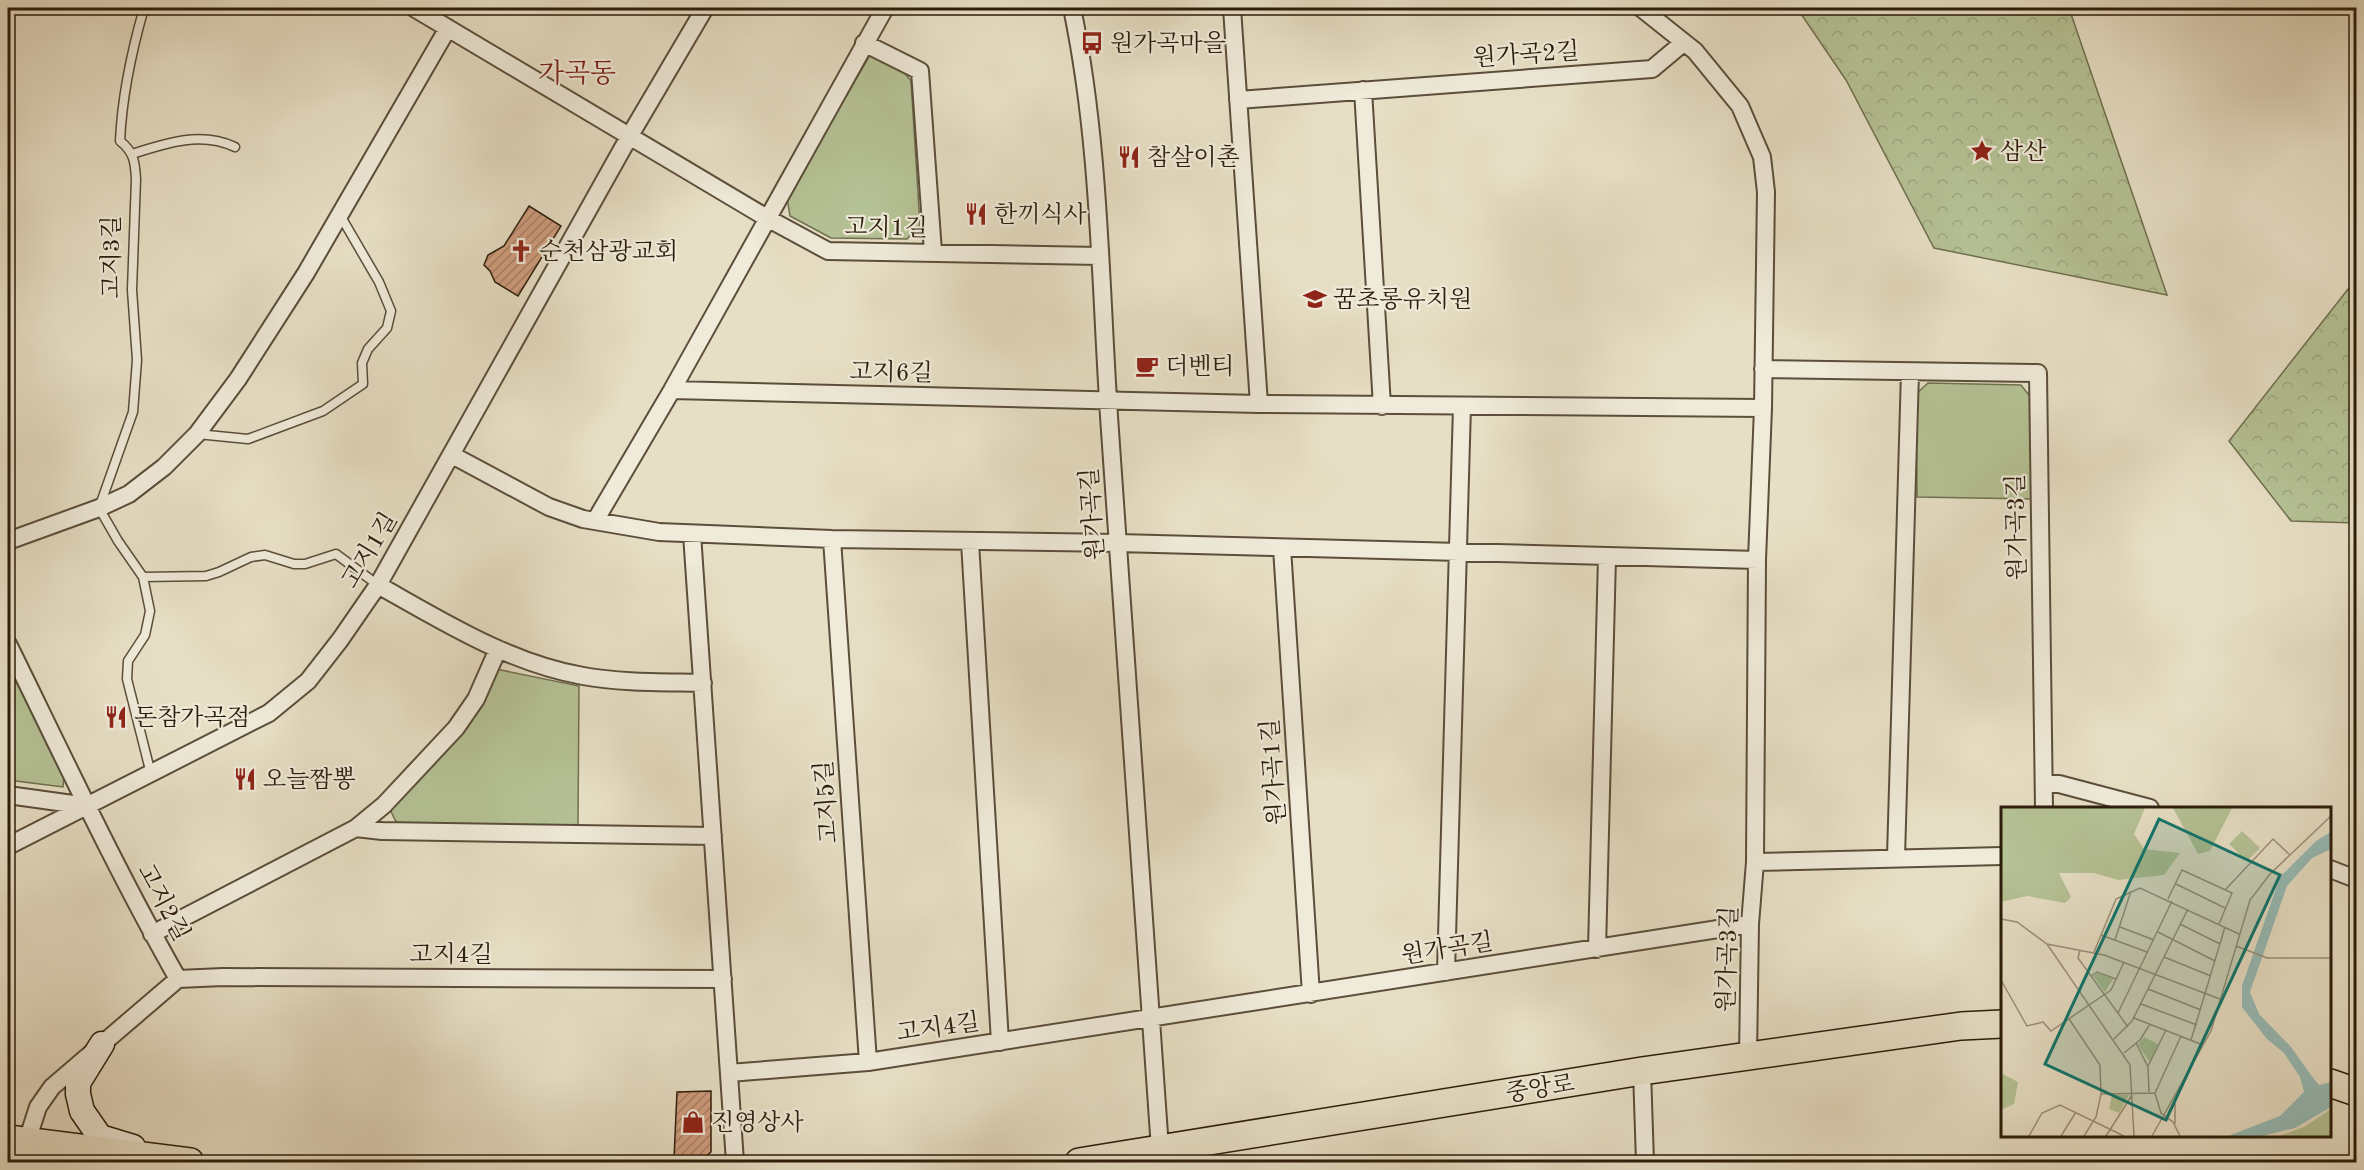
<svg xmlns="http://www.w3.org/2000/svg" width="2364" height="1170" viewBox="0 0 2364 1170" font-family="'Old Standard TT','Noto Serif KR',serif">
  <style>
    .green { fill: #b5c295; stroke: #707050; stroke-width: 1.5 }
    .forest { fill: url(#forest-crowns); stroke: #707050; stroke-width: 1.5 }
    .building { fill: url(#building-hatch); stroke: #2c1d0b; stroke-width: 1.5 }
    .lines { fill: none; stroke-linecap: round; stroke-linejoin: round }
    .lane-casing { stroke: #5b4e3a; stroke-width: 11 }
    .street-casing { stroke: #5b4e3a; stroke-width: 20 }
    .secondary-casing { stroke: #2c1d0b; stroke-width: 27 }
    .primary-casing { stroke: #2c1d0b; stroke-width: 30 }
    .lane { stroke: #efead9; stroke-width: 8 }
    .street { stroke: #efead9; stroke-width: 16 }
    .secondary { stroke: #efead9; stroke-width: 24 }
    .primary { stroke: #e7dfc5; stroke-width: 27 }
    .labels { text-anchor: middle; stroke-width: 4.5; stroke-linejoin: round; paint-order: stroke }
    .poi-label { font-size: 24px; fill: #2c1d0b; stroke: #efead9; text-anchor: start }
    .street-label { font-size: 24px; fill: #2c1d0b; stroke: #efead9 }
    .quarter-label { font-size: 27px; fill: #7a1f14; stroke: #efead9 }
    .inset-road { fill: none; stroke: #9c917b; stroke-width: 1.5 }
    .view { fill: #0f766e; fill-opacity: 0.15; stroke: #0f766e; stroke-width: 3 }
    .inset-edge { fill: none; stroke: #2c1d0b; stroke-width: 3 }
  </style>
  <defs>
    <pattern id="forest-crowns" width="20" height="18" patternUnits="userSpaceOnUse" patternTransform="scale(1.5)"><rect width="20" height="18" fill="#b5c295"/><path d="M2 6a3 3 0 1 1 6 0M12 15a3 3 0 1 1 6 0" fill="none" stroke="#9ca67f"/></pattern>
    <pattern id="building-hatch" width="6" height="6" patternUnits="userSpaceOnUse" patternTransform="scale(1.5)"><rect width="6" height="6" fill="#d09d7e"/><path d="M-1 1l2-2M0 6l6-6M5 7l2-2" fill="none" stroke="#a97f65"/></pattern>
  </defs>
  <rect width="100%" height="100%" fill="#e7dfc5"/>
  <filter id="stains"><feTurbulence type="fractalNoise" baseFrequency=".00333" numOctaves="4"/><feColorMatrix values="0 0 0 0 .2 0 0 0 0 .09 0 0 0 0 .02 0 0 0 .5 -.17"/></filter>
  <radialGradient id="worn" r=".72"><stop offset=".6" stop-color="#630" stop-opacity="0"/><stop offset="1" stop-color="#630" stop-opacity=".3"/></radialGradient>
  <path class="green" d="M870 55 903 71 911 81 920 225 907 239 831 238 790 216 787 198Z
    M1928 383 2021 385 2032 399V499L1917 497 1916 394Z
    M8 664 64 776 63 787 8 780Z
    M496 669 579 686 578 825 402 826 395 820 389 807Z"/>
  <path class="forest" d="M1797 8H2069L2167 295 1934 248 1846 80Z
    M2356 279V523L2291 521 2229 441Z"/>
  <path class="building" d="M529 206 561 226 518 296 495 282 490 271 484 265 488 255 504 246Z
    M711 1091V1152L705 1157 674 1159 677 1092Z"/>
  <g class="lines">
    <g class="lane-casing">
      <path id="lane" d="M144 8C132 50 122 96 120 141 134 152 135 162 136 179L132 290 137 360 133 412 99 508 118 541 143 577 150 611 145 635 128 661 127 679 151 774
        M132 154C166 143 201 131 235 147
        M197 434 248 439 323 411 363 384 362 363 368 349 387 328 391 311 379 282 340 215
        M143 577 206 576 219 572 251 557 265 555 294 564H305L336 554 378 585"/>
    </g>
    <g class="street-casing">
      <path id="street" d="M414 8 767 218 828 251 1100 256
        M1072 8C1101 147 1100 290 1110 431 1126 671 1144 910 1160 1149
        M1232 8 1259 404
        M1641 8 1695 51 1740 106 1762 157 1766 192 1763 408 1757 560 1755 862 1750 924 1748 1057
        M864 43 920 71 933 252
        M1363 90 1382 406
        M1238 100 1652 69 1683 43
        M1763 369 2038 373 2044 808
        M672 390 1259 404 1763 408
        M452 455 549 507 583 519 659 532 832 539 1118 543 1757 560
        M595 521 672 390 885 8
        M692 534 735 1162
        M832 539 868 1062
        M8 541 99 508 129 494 164 467 197 434 238 379 306 273 448 28
        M970 542 1000 1042
        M1282 548 1311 994
        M378 585C442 621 509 663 583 676 622 683 663 682 703 683
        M8 644C63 756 116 870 178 979
        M2044 784H2059L2150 808
        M8 795 87 806
        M356 828 382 831 713 836
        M8 846 269 713 308 681 340 640 378 585 629 137 705 8
        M1896 857 1910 372
        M1755 862 2002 856
        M2330 869 2356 879
        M152 934 356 828 384 805 456 728 476 699 498 649
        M1597 949 1607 557
        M1446 972 1462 406
        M178 979 223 977 723 979
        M1642 1071 1645 1162
        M729 1073 868 1062 1750 924
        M27 1141 38 1107 52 1087 178 979"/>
    </g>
    <g class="secondary-casing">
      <path id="secondary" d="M102 1044 78 1083V1094L82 1111 100 1137 133 1147
        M24 1162 27 1141"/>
    </g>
    <g class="primary-casing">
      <path id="primary" d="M2330 1083 2356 1092
        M8 1139 190 1162
        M1079 1162 1642 1071 1961 1026 2002 1024"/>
    </g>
    <use href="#lane" class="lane"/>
    <use href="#street" class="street"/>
    <use href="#secondary" class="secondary"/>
    <use href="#primary" class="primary"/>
  </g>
  <defs>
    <g id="bus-bare" transform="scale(1.8)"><path d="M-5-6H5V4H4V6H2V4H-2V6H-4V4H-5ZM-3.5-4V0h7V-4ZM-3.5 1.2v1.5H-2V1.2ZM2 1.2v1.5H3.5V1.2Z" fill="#8f2418" stroke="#efead9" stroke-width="2.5" paint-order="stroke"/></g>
    <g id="sight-bare" transform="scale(1.8)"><path d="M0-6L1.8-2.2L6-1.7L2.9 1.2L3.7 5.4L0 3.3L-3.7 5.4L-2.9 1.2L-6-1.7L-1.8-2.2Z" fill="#8f2418" stroke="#efead9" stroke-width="2.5" paint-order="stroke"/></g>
    <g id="restaurant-bare" transform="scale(1.8)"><path d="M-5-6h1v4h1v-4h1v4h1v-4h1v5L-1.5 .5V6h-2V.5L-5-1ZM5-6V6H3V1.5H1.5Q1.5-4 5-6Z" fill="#8f2418" stroke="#efead9" stroke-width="2.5" paint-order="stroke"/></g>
    <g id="church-bare" transform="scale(1.8)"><path d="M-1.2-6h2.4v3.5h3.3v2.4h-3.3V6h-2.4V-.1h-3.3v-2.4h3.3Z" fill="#8f2418" stroke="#efead9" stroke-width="2.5" paint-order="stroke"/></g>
    <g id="school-bare" transform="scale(1.8)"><path d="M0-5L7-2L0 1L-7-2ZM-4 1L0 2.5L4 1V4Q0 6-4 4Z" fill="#8f2418" stroke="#efead9" stroke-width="2.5" paint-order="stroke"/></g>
    <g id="cafe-bare" transform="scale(1.8)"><path d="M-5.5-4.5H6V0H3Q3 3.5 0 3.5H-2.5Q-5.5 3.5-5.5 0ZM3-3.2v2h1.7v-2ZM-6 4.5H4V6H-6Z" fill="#8f2418" stroke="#efead9" stroke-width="2.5" paint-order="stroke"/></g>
    <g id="shop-bare" transform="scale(1.8)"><path d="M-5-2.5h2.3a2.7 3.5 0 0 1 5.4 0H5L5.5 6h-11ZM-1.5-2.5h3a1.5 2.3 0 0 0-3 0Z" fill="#8f2418" stroke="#efead9" stroke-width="2.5" paint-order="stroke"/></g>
  </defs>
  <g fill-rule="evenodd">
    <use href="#bus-bare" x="1092" y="43"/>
    <use href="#sight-bare" x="1982" y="151"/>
    <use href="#restaurant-bare" x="1129" y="157"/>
    <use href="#restaurant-bare" x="976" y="214"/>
    <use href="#church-bare" x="521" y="251"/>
    <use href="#school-bare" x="1315" y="299"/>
    <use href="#cafe-bare" x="1147" y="366"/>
    <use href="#restaurant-bare" x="116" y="717"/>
    <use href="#restaurant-bare" x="245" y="779"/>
    <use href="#shop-bare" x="693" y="1122"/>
  </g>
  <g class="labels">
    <g class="poi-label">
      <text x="1110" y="51">원가곡마을</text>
      <text x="2000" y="159">삼산</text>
      <text x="1147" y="165">참살이촌</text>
      <text x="994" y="222">한끼식사</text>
      <text x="539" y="259">순천삼광교회</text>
      <text x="1333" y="307">꿈초롱유치원</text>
      <text x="1165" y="374">더벤티</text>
      <text x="134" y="725">돈참가곡점</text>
      <text x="263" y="787">오늘짬뽕</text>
      <text x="711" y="1130">진영상사</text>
    </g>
    <g class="street-label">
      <text transform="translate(1526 54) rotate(-4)" y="8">원가곡2길</text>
      <text transform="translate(886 227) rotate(1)" y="8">고지1길</text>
      <text transform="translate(111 257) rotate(-90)" y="8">고지3길</text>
      <text transform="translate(891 372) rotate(1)" y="8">고지6길</text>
      <text transform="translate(1092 514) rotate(-94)" y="8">원가곡길</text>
      <text transform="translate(2016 527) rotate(-91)" y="8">원가곡3길</text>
      <text transform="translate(369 550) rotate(-59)" y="8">고지1길</text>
      <text transform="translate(1273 772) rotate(-94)" y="8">원가곡1길</text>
      <text transform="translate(826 802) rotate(-94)" y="8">고지5길</text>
      <text transform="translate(164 902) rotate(62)" y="8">고지2길</text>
      <text transform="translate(1447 948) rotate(-9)" y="8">원가곡길</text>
      <text x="451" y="962">고지4길</text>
      <text transform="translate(1727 959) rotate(-88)" y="8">원가곡3길</text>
      <text transform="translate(938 1027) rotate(-8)" y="8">고지4길</text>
      <text transform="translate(1540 1088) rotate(-9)" y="8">중앙로</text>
    </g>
    <g class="quarter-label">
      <text x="577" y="82">가곡동</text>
    </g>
  </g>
  <g transform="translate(2001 807)">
    <rect width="330" height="330" fill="#e7dfc5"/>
    <path d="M241 24 259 41 246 54 228 37ZM96 166 112 172 104 185 92 169ZM143 230 157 237 149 255 137 238ZM111 288H128L118 306 108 302Z" fill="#b5c295"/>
    <path d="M0 1H144L133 27 143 42 179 46 163 68 117 73 93 66H58L70 90 64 96 26 89 0 95ZM172 1H231L209 44 197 47ZM0 266 17 275 13 297 0 303ZM330 302V329H278L303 320Z" fill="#b5c295"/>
    <path d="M330 25V42L311 51 286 79 249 185 258 207 290 240 312 271 318 278 330 275V300L294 321 261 329H227L279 309 303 285 299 270 283 246 266 232 241 200V179L279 70 315 34Z" fill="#97bcb7"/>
    <path class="inset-road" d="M175 77 224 101M224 83 272 32 289 48M167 92 181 63 231 86 218 117M0 112 16 115 46 137 103 148 219 192M179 117 219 137M119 120 153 133M157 125 214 154M100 128 146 145M114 133 130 84M46 137 129 258 133 329M235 139 266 151H330M79 143 77 151 127 220M93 145 115 92 139 81 238 127M163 150 210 169M90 169 96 165 115 172M0 173 26 219 42 215 50 224 110 183 123 155M147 182 200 203M140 197 196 218M117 206 171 94M133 211 202 238M68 212 99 258 100 287M113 232 131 214 187 102M190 233 224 120M135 236 147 260 148 285M123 246 139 233 149 217M147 259 165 223M154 286 180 229M154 286 160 306 172 315 179 329M174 293V317M28 329 41 306 59 298 123 329M60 329 75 305M83 329 95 310 100 287 154 286M105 329 131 288M151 329 210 224 249 93 269 67 330 9"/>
    <path class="view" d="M158 12 279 68 165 313 44 257Z"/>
    <rect width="330" height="330" class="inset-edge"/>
  </g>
  <rect width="2364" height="1170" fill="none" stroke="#e7dfc5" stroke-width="30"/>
  <rect x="9" y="9" width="2346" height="1152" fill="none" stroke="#2c1d0b" stroke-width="3"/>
  <rect x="15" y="15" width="2334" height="1140" fill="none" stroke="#2c1d0b" stroke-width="1.5"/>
  <rect width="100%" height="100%" filter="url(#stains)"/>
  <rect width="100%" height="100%" fill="url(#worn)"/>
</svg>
